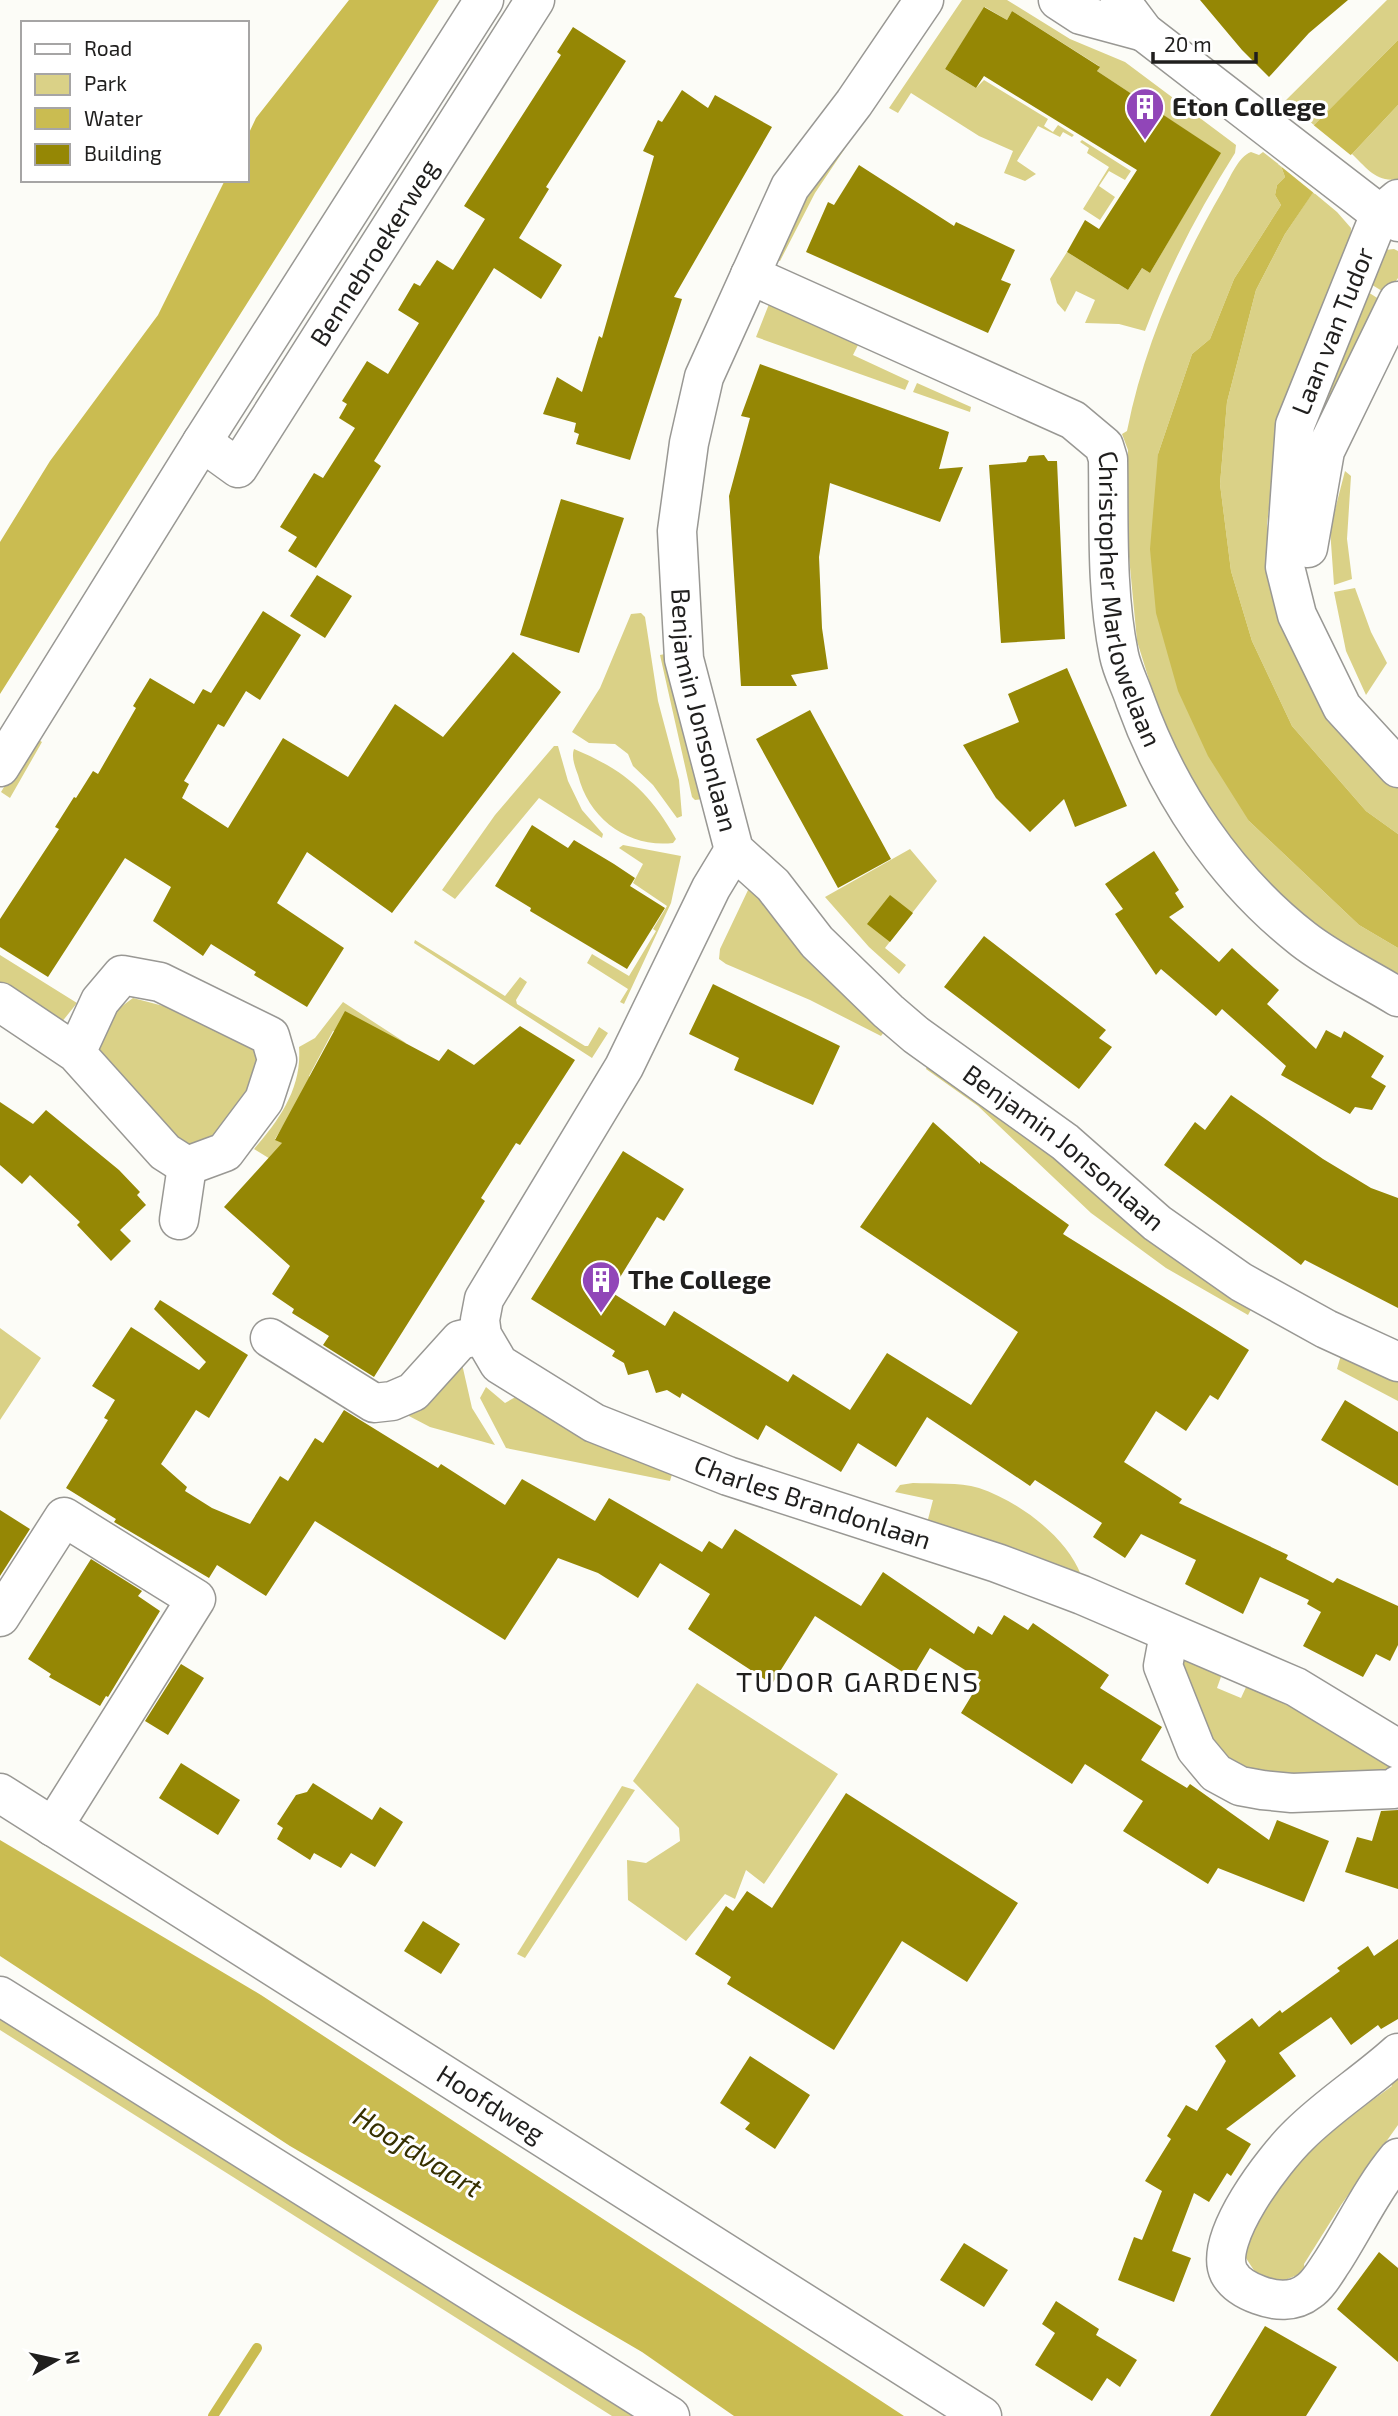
<svg xmlns="http://www.w3.org/2000/svg" width="1398" height="2416" viewBox="0 0 1398 2416" font-family="'Exo 2',sans-serif">
  <style>
    .green { fill: #dad187 }
    .water { fill: #cabc51 }
    .pier { fill: #fcfcf7 }
    .lines { fill: none; stroke-linecap: round; stroke-linejoin: round }
    .stream { stroke: #cabc51; stroke-width: 10 }
    .building { fill: #958705 }
    .minor-casing { stroke: #999894; stroke-width: 41 }
    .minor { stroke: #fff; stroke-width: 38 }
    .labels { text-anchor: middle; stroke-width: 6; stroke-linejoin: round; paint-order: stroke }
    .poi-label { font-size: 26px; font-weight: bold; fill: #201f1e; stroke: #fff; text-anchor: start }
    .street-label { font-size: 26px; fill: #201f1e; stroke: #fff }
    .neighbourhood-label { font-size: 28px; letter-spacing: 2px; fill: #201f1e; stroke: #fff }
    .water-label { font-size: 28px; font-style: italic; fill: #363001; stroke: #fff }
  </style>
  <rect width="100%" height="100%" fill="#fcfcf7"/>
  <path class="green" d="M962 0H1007L1070 39 1125 62 1236 145 1235 153C1199 210 1169 267 1145 331L1119 324 1085 323 1095 300 1076 291 1065 312 1057 303 1050 279 1067 252 1128 290 1142 268 1150 273 1220 153 1097 71 1099 66 1012 11 1007 20 985 7 945 69 976 88 984 80 1048 119 1044 126 1053 132 1058 125 1074 135 1072 137 1063 132 1060 137 1038 126 1017 161 1036 174 1025 181 1004 173 1013 151 979 136 911 93 898 113 889 108Z
    M1387 0H1398V40L1314 125 1296 111 1291 113 1281 105Z
    M1398 105V179C1376 183 1366 167 1352 154Z
    M852 131 854 135 815 193 780 261 773 260 777 236Z
    M1082 140 1131 171 1125 180 1109 171 1099 186 1115 197 1100 220 1083 209 1109 167 1087 153 1089 148 1080 142Z
    M1251 152 1259 155 1263 152 1281 166 1285 177 1277 185 1275 195 1281 205 1234 279 1210 339 1192 354 1158 454 1249 821 1359 925 1398 948V987L1300 924 1226 843 1168 741 1137 641 1128 546V450L1122 434 1127 431C1144 346 1179 266 1223 190 1230 178 1238 157 1251 152Z
    M1313 192 1337 212 1351 228 1350 259 1278 439 1267 524 1278 606 1380 772 1398 788V834L1366 811 1292 726 1252 641 1231 571 1220 484 1227 402 1256 290 1285 234Z
    M1394 249 1398 251V278L1387 294 1364 280 1385 250Z
    M1360 287 1382 301 1292 569 1295 457Z
    M771 299 859 343 853 355 909 381 905 390 756 337Z
    M917 383 971 407 970 412 913 392Z
    M1345 471 1351 476 1347 539 1352 579 1334 585 1330 529Z
    M1355 588 1371 632 1387 663 1366 695 1346 651 1334 592Z
    M641 613 645 617 658 701 679 780 682 816 677 818 653 785 633 766 628 754 615 744 589 743 572 732 600 688 631 614Z
    M670 653 703 799 695 800 692 797 660 655Z
    M34 737 42 742 10 798 1 792Z
    M558 746 568 781 582 810 603 834 602 838 539 798 455 899 442 890 495 815 554 746Z
    M574 749C624 770 649 791 676 839L673 843C628 848 589 819 578 775 575 767 571 757 574 749Z
    M623 845 681 856 671 903 624 1004 620 1002 628 989 587 963 592 954 629 976 656 931 653 929 667 906 633 883 643 864 619 848Z
    M910 849 937 881 885 948 906 965 899 974 869 947 825 897Z
    M749 888 760 892 887 1028 881 1036 810 1000 726 964 719 959 720 949Z
    M415 940 505 996 520 977 527 982 516 1000 517 1004 585 1046H588L599 1027 608 1033 592 1058 414 943Z
    M0 955 77 1003 61 1023 0 987Z
    M133 998 171 1008 262 1052C258 1088 230 1118 208 1146L181 1144 97 1061C95 1031 110 1014 133 998Z
    M343 1002 406 1043 333 1031 309 1076 312 1079 275 1139 295 1150 348 1207 254 1149C280 1119 302 1088 299 1047L315 1038Z
    M931 1057 1253 1306 1248 1315 1166 1268 1091 1213 978 1106 926 1069Z
    M0 1328 41 1358 0 1420Z
    M1343 1348 1398 1374V1401L1337 1369Z
    M462 1364 472 1408 495 1445 430 1427 407 1415Z
    M486 1387 505 1403 519 1395 673 1471 670 1481 506 1448 480 1398Z
    M913 1483C935 1484 958 1482 979 1488 1018 1501 1066 1536 1081 1575L927 1523 933 1500 895 1492 900 1485Z
    M1181 1655 1222 1674 1217 1688 1241 1698 1247 1685 1313 1718 1394 1765 1393 1774 1272 1781 1217 1759 1179 1674Z
    M697 1683 838 1774 764 1884 746 1870 735 1899 725 1894 686 1941 628 1900 627 1860 646 1863 680 1841 679 1828 633 1781Z
    M622 1786 635 1790 525 1958 517 1954Z
    M0 2012 636 2416H612L0 2030Z
    M1398 2073V2125L1341 2205 1304 2264 1305 2272 1280 2282 1257 2275 1244 2255C1275 2173 1323 2136 1392 2086L1389 2080Z"/>
  <path class="water" d="M349 0H439L0 694V542L50 461 158 315 225 180H247V137L256 118Z
    M1398 40V105L1352 154 1329 169 1285 234 1256 290 1227 402 1220 484 1231 571 1252 641 1292 726 1366 811 1398 834V948L1359 925 1249 821 1208 756 1178 691 1156 613 1150 549 1158 454 1192 354 1210 339 1234 279 1281 205 1275 195 1277 185 1285 177 1281 166 1314 125Z
    M0 1840 261 1995 904 2416H734L642 2352 290 2146 0 1956Z"/>
  <path class="pier" d="M1311 123 1353 157 1331 172 1315 194 1278 164Z"/>
  <g class="lines">
    <path class="stream" d="M213 2416 257 2348"/>
  </g>
  <path class="building" d="M1200 0H1348L1309 33 1269 77 1242 50Z
    M984 7 1007 20 1012 11 1100 67 1097 71 1221 153 1150 273 1142 268 1128 290 1067 252 1085 220 1099 229 1137 170 984 76 976 88 945 69Z
    M573 27 626 61 546 187 549 189 519 238 562 265 541 299 494 268 374 461 381 466 316 568 288 551 297 537 280 527 314 473 323 478 355 428 339 418 347 404 342 401 367 361 388 374 419 323 398 310 414 283 420 286 437 260 453 270 485 219 464 206 561 55 557 52Z
    M682 90 708 108 715 95 772 127 674 297 682 299 630 460 576 444 579 434 574 432 576 423 543 414 557 377 582 392 599 336 602 338 654 156 643 151 658 120 662 122Z
    M859 165 954 226 956 222 1015 250 1001 280 1011 284 988 333 806 252 828 202 834 205Z
    M760 364 949 432 939 469 963 467 940 522 830 483 819 557 822 628 828 669 791 675 797 686H741L729 496 750 418 741 416Z
    M1044 455 1048 461H1057L1065 639 1001 643 989 465 1026 462 1029 456Z
    M561 499 624 518 579 653 520 635Z
    M317 575 352 596 325 638 290 616Z
    M263 611 301 635 260 700 246 691 224 727 218 724 184 781 189 784 182 798 228 828 283 738 348 777 395 704 443 737 513 652 561 692 392 913 307 852 277 903 344 948 307 1007 254 975 256 972 211 944 203 956 153 921 171 887 125 858 48 977 0 947V919L59 829 55 827 74 797 76 798 93 771 98 774 136 708 133 706 150 678 194 704 203 689 211 693Z
    M1067 668 1127 806 1075 827 1064 799 1030 832 996 798 963 745 1019 722 1008 694Z
    M810 710 891 859 838 888 756 739Z
    M532 825 568 848 574 840 614 864 635 878 630 886 665 908 627 969 530 911 531 908 495 886Z
    M1154 851 1179 890 1175 893 1184 907 1169 917 1219 962 1232 948 1254 968 1279 990 1267 1004 1316 1049 1326 1030 1341 1038 1344 1031 1384 1056 1371 1077 1386 1086 1372 1110 1355 1107 1350 1114 1281 1075 1286 1066 1222 1009 1216 1016 1161 969 1156 975 1115 914 1123 909 1105 884Z
    M890 895 913 913 890 942 867 924Z
    M984 936 1106 1030 1099 1038 1112 1047 1079 1089 944 987Z
    M713 984 840 1046 813 1105 734 1070 739 1058 689 1034Z
    M345 1011 439 1061 448 1049 474 1065 520 1026 575 1060 520 1145 516 1143 481 1198 485 1201 374 1377 323 1345 329 1336 292 1313 294 1309 272 1294 290 1266 224 1207 282 1143 275 1140Z
    M1231 1095 1323 1159 1371 1188 1398 1198V1308L1305 1260 1301 1265 1164 1165 1195 1122 1205 1130Z
    M0 1102 33 1124 46 1110 119 1170 140 1192 137 1195 146 1205 120 1230 131 1241 111 1261 77 1225 80 1222 30 1175 22 1184 0 1165Z
    M933 1122 980 1164V1161L1069 1225 1063 1234 1249 1350 1218 1400 1210 1395 1186 1431 1156 1411 1124 1462 1182 1499 1179 1503 1288 1555 1286 1559 1333 1583 1337 1578 1398 1606V1645L1390 1661 1376 1654 1363 1677 1303 1646 1321 1612 1307 1604 1309 1600 1260 1577 1243 1614 1185 1584 1196 1560 1141 1534 1125 1558 1093 1537 1102 1523 1035 1480 1030 1486 927 1417 896 1467 858 1443 841 1472 766 1425 758 1440 682 1393 680 1398 667 1390 656 1393 648 1370 628 1375 624 1363 612 1356 615 1351 531 1299 623 1151 684 1189 664 1221 657 1217 611 1292 665 1326 674 1311 788 1382 793 1374 850 1410 887 1353 971 1405 1018 1332 860 1227Z
    M160 1300 248 1355 209 1418 196 1410 161 1464 187 1487 185 1491 212 1508 250 1524 280 1476 288 1481 315 1438 323 1443 344 1410 438 1468 441 1464 505 1505 522 1479 595 1521 609 1498 702 1552 709 1541 722 1549 735 1529 861 1606 883 1572 974 1634 978 1626 992 1635 1004 1615 1028 1630 1033 1623 1109 1675 1100 1688 1162 1727 1141 1760 1187 1788 1190 1784 1269 1840 1277 1820 1329 1841 1304 1902 1218 1868 1208 1884 1123 1831 1143 1801 1085 1764 1072 1784 961 1713 981 1680 930 1648 912 1678 815 1616 772 1684 688 1629 710 1594 660 1563 638 1598 598 1573 558 1558 505 1640 315 1521 266 1596 217 1565 209 1578 114 1522 116 1519 66 1488 108 1420 104 1418 115 1400 92 1386 131 1327 199 1370 206 1362 154 1309Z
    M1345 1400 1398 1432V1486L1321 1440Z
    M0 1510 30 1529 0 1576Z
    M91 1559 142 1591 138 1596 160 1611 108 1697 106 1696 100 1706 49 1677 51 1674 28 1659Z
    M181 1664 204 1678 168 1735 145 1721Z
    M181 1763 240 1800 218 1835 159 1798Z
    M313 1783 372 1820 380 1807 403 1822 375 1867 351 1853 341 1868 314 1853 310 1860 277 1839 283 1828 277 1824 296 1795 307 1792Z
    M846 1793 1018 1903 967 1982 902 1941 834 2050 727 1984 731 1977 695 1954 726 1906 733 1911 747 1891 772 1908Z
    M1398 1810V1889L1345 1872 1357 1837 1372 1841 1381 1811Z
    M423 1921 460 1944 441 1974 404 1951Z
    M1398 1939V2019L1381 2029 1378 2025 1351 2045 1331 2017 1279 2053 1296 2076 1226 2129 1251 2144 1231 2176 1227 2173 1209 2202 1194 2193 1172 2251 1191 2258 1174 2302 1118 2280 1134 2237 1142 2240 1162 2191 1145 2181 1171 2139 1167 2136 1186 2105 1197 2111 1226 2061 1215 2046 1252 2018 1259 2027 1280 2010 1282 2013 1340 1971 1337 1968 1368 1946 1374 1956Z
    M750 2056 810 2095 775 2149 745 2129 750 2123 720 2103Z
    M964 2243 1008 2270 984 2307 940 2280Z
    M1379 2252 1398 2268V2362L1337 2309Z
    M1056 2301 1099 2329 1096 2335 1137 2360 1120 2387 1107 2378 1092 2401 1035 2365 1055 2333 1042 2324Z
    M1265 2326 1337 2367 1306 2416H1210Z"/>
  <g class="lines">
    <g class="minor-casing">
      <g id="minor">
        <path id="s1" d="M924 0 854 103 790 187 704 377 689 443 677 531 684 659 734 850 773 885 817 942 888 1011 916 1035 1065 1142 1157 1223 1241 1282 1326 1329 1398 1362"/>
        <path d="M1058 0 1081 15 1144 32"/>
        <path d="M1120 0 1144 32 1380 214 1398 222"/>
        <path d="M1398 199 1380 214 1295 425 1285 567 1297 615 1342 707 1398 768"/>
        <path id="s2" d="M750 275 1073 420 1104 446 1108 459C1109 523 1106 592 1119 655 1122 670 1130 685 1135 700 1168 792 1225 878 1303 939 1331 961 1367 978 1398 997"/>
        <path id="s3" d="M202 442 238 468 535 0"/>
        <path d="M1308 548 1325 451 1398 301"/>
        <path d="M0 767 202 442 484 0"/>
        <path id="s4" d="M734 850 711 888 624 1067 484 1299 480 1320 482 1335 499 1364 594 1423 728 1476 997 1563 1082 1595 1296 1687 1398 1749"/>
        <path d="M0 1002 76 1053 165 1152 187 1166 225 1152 264 1100 277 1060 270 1036 160 982 122 975 100 1001 76 1053"/>
        <path d="M179 1220 187 1166"/>
        <path d="M270 1338 374 1403 392 1401 413 1392 460 1340 482 1335"/>
        <path d="M0 1617 64 1517 196 1599 53 1827"/>
        <path d="M1169 1634 1163 1666 1196 1749 1216 1773 1240 1786 1262 1790 1292 1793 1394 1789 1398 1785"/>
        <path id="s5" d="M0 1793 982 2416"/>
        <path d="M0 1996 670 2416"/>
        <path d="M1398 2053C1366 2082 1329 2105 1299 2135 1275 2158 1212 2239 1229 2273 1235 2284 1248 2291 1259 2295 1275 2301 1294 2303 1309 2291 1318 2285 1326 2271 1332 2262 1354 2228 1372 2189 1398 2158"/>
      </g>
    </g>
    <use href="#minor" class="minor"/>
  </g>
  <defs>
    <g id="building-pin" transform="scale(2.0125)"><path d="M0 17L-7.5 6A9.5 9.5 0 1 1 7.5 6Z" fill="#9146b8" stroke="#fff"/><path d="M-4-6H4V6H1V3H-1V6H-4ZM-2.5-4.3h1.7v1.8h-1.7ZM.8-4.3h1.7v1.8H.8ZM-2.5-1h1.7V.8h-1.7ZM.8-1h1.7V.8H.8Z" fill="#fff"/></g>
  </defs>
  <g fill-rule="evenodd">
    <use href="#building-pin" x="1145" y="107"/>
    <use href="#building-pin" x="601" y="1280"/>
  </g>
  <g class="labels">
    <g class="poi-label">
      <text x="1172" y="116">Eton College</text>
      <text x="628" y="1289">The College</text>
    </g>
    <g class="street-label">
      <text dy="9" stroke="none"><textPath href="#s3" startOffset="299">Bennebroekerweg</textPath></text>
      <text transform="translate(1333 331) rotate(-68)" y="9">Laan van Tudor</text>
      <text dy="9" stroke="none"><textPath href="#s2" startOffset="551">Christopher Marlowelaan</textPath></text>
      <text dy="9" stroke="none"><textPath href="#s1" startOffset="777">Benjamin Jonsonlaan</textPath></text>
      <text dy="9" stroke="none"><textPath href="#s1" startOffset="1367">Benjamin Jonsonlaan</textPath></text>
      <text dy="9" stroke="none"><textPath href="#s4" startOffset="929">Charles Brandonlaan</textPath></text>
      <text dy="9" stroke="none"><textPath href="#s5" startOffset="581">Hoofdweg</textPath></text>
    </g>
    <g class="neighbourhood-label">
      <text x="858" y="1692">TUDOR GARDENS</text>
    </g>
    <g class="water-label">
      <text transform="translate(418 2152) rotate(32)" y="10">Hoofdvaart</text>
    </g>
  </g>
  <rect x="21" y="21" width="228" height="161" fill="#ffffff" stroke="#a6a5a5" stroke-width="2"/>
  <rect x="35" y="44" width="35" height="10" fill="#ffffff" stroke="#a6a5a5" stroke-width="2"/>
  <text x="84" y="56" font-size="21" fill="#201f1e">Road</text>
  <rect x="35" y="74" width="35" height="21" fill="#dad187" stroke="#a6a5a5" stroke-width="2"/>
  <text x="84" y="91" font-size="21" fill="#201f1e">Park</text>
  <rect x="35" y="108" width="35" height="21" fill="#cabc51" stroke="#a6a5a5" stroke-width="2"/>
  <text x="84" y="126" font-size="21" fill="#201f1e">Water</text>
  <rect x="35" y="144" width="35" height="21" fill="#958705" stroke="#a6a5a5" stroke-width="2"/>
  <text x="84" y="161" font-size="21" fill="#201f1e">Building</text>
  <g transform="translate(56 2360) rotate(81)" stroke="#ffffff" stroke-width="5" paint-order="stroke">
  <path d="M0-5L12 26L0 18L-12 26Z" fill="#201f1e"/>
  <text y="-10" font-size="19" font-weight="bold" text-anchor="middle" fill="#201f1e">N</text>
  </g>
  <path d="M1153 52v10h103v-10" fill="none" stroke="#201f1e" stroke-width="3.5"/>
  <text x="1164" y="52" font-size="21" fill="#201f1e" stroke="#ffffff" stroke-width="5" paint-order="stroke">20 m</text>
</svg>
